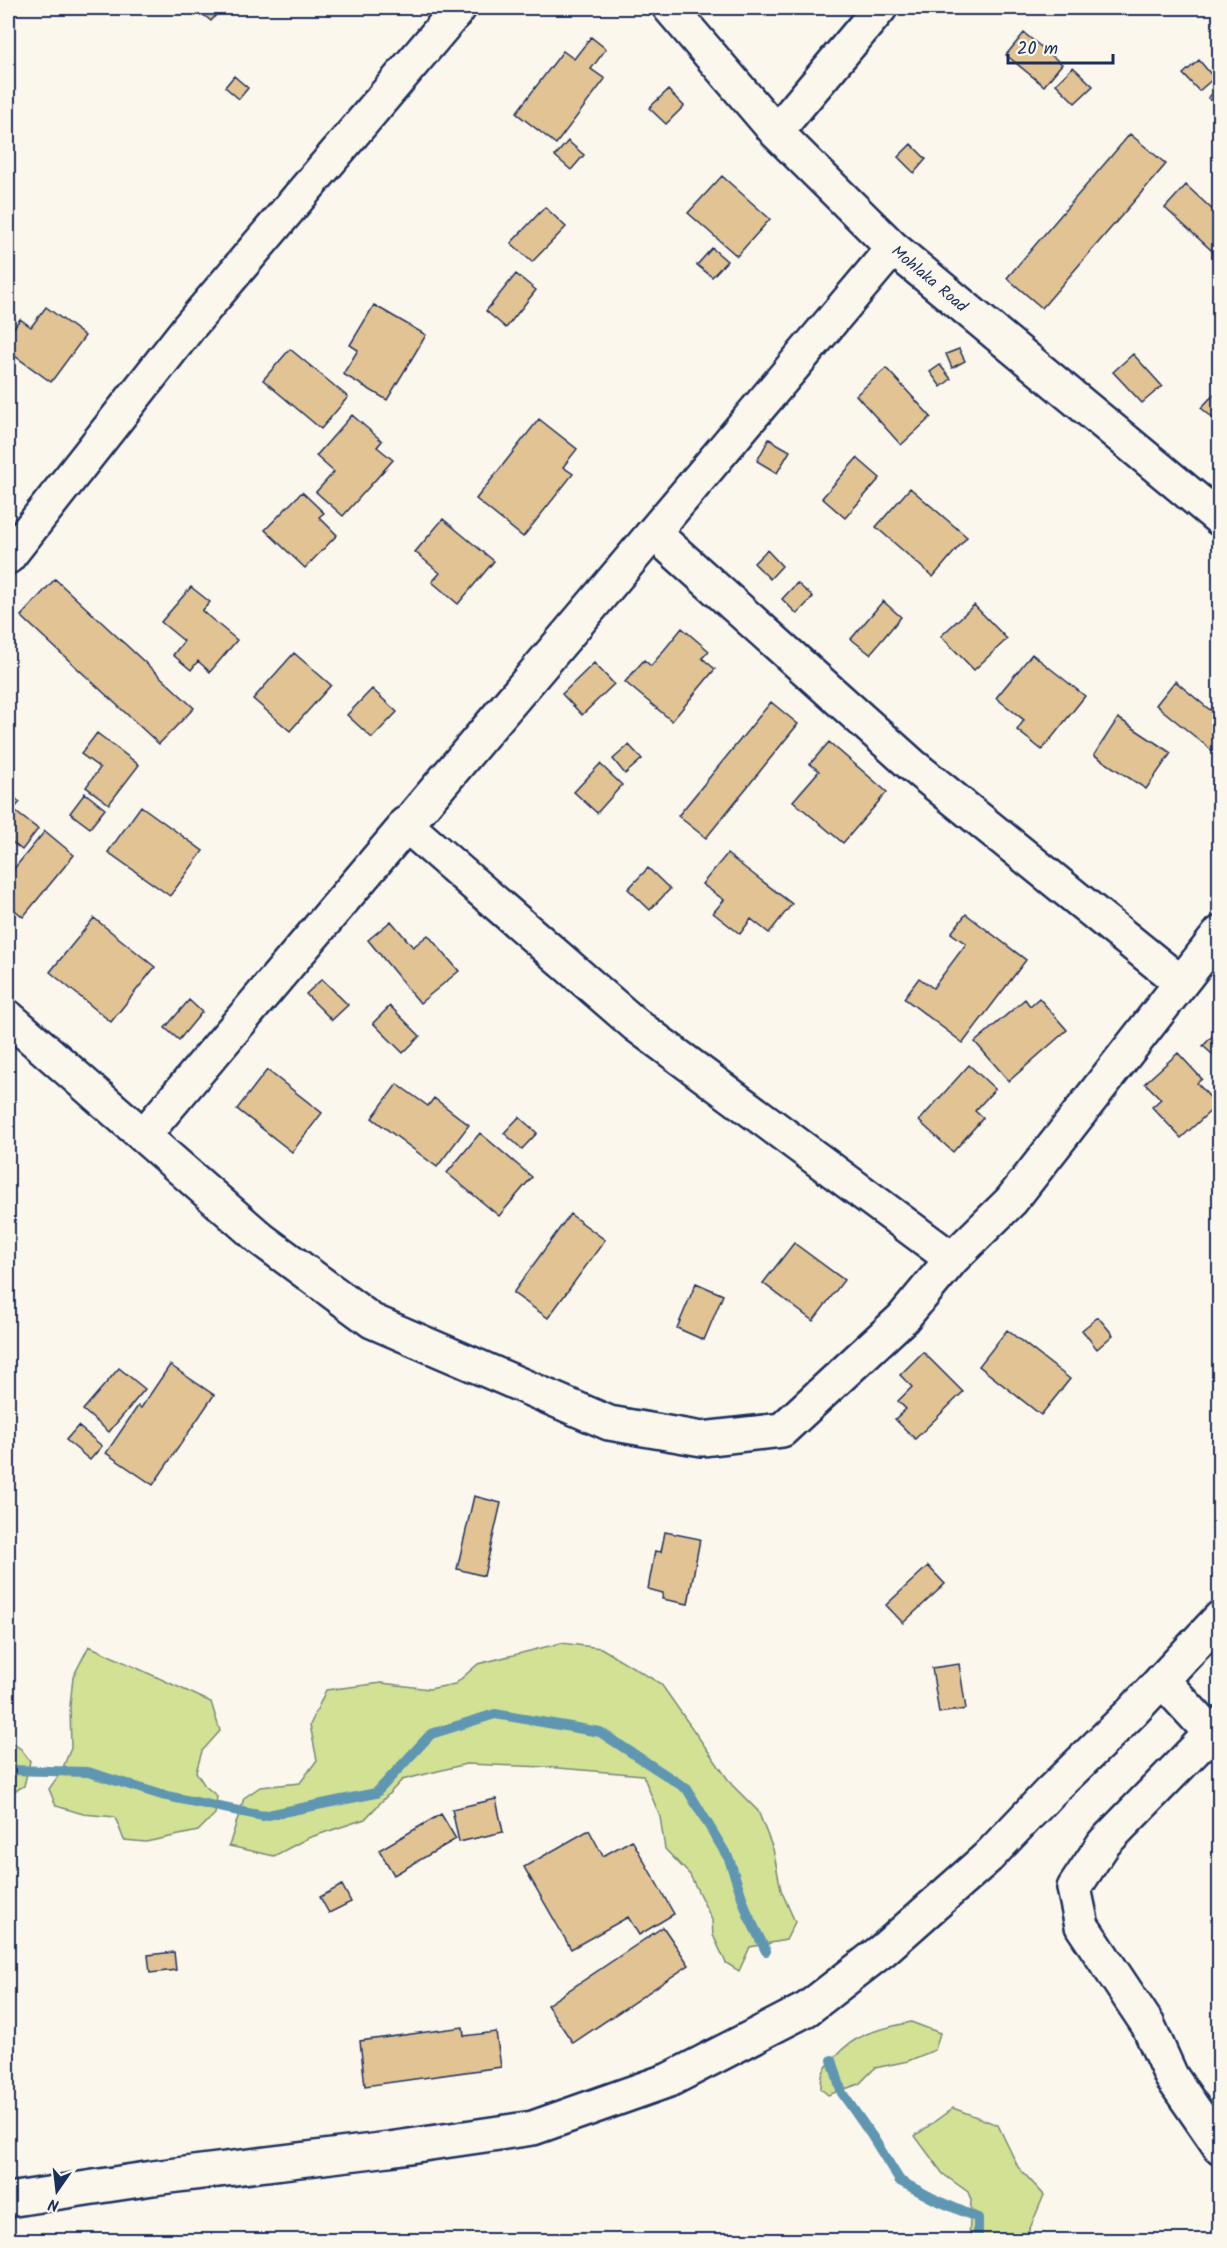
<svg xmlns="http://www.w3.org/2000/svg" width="1227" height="2248" viewBox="0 0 1227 2248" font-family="Kalam,sans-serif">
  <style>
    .green { fill: #d3e194; stroke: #778879; stroke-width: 1.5 }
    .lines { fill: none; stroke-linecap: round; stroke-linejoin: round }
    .stream { stroke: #5f96b2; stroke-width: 10 }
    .building { fill: #e1c394; stroke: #1b2f5e; stroke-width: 1.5 }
    .minor-casing { stroke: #1b2f5e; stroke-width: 38 }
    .major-casing { stroke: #1b2f5e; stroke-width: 38 }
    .minor { stroke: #fbf7ec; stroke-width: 33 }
    .major { stroke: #fbf7ec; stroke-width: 33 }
    .labels { text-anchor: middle; stroke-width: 4.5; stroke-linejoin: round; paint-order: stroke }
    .street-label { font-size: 16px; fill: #1b2f5e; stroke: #fbf7ec }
  </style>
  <rect width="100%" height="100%" fill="#fbf7ec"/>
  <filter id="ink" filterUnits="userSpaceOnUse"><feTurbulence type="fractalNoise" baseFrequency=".0167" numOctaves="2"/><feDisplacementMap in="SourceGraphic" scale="12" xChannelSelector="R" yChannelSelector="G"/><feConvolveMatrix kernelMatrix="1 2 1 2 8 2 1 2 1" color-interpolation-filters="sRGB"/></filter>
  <g filter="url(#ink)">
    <path class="green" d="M561 1643 601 1648 661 1684 732 1785 758 1811 773 1849 781 1890 795 1922 786 1940 750 1947 739 1971 726 1963 713 1935 712 1920 690 1875 665 1849 660 1817 643 1775 546 1767 466 1764 402 1780 365 1819 308 1838 274 1856 229 1846 244 1798 260 1787 300 1783 317 1760 310 1725 326 1690 382 1683 429 1689 455 1684 478 1664Z
      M89 1646 211 1702 220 1731 202 1751 196 1772 205 1786 217 1796 215 1814 198 1831 146 1842 124 1840 115 1817 83 1814 56 1806 49 1789 61 1772 71 1748 70 1706 73 1677Z
      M8 1740 21 1749 30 1761 24 1786 8 1795Z
      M911 2022 940 2033 935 2050 908 2061 875 2068 859 2084 828 2095 821 2089C821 2071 824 2069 836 2056 857 2032 881 2029 911 2022Z
      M953 2108 998 2125 1018 2167 1044 2195 1025 2240H969L971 2200 968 2192 943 2174 915 2136Z"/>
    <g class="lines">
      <path class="stream" d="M8 1770 88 1772 162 1795 263 1816 376 1793 431 1734 495 1714 600 1732 687 1789 729 1859 748 1915 766 1951
        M832 2060 842 2093 872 2136 900 2181 936 2200 978 2218V2240"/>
    </g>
    <path class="building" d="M195 8H222L211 21Z
      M1024 33 1062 64 1044 86 1006 55Z
      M591 37 606 49 591 69 605 79 556 144 516 113 563 51 574 59Z
      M1199 60 1214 78 1199 91 1183 74Z
      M1073 67 1093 86 1075 103 1056 84Z
      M234 76 248 88 239 99 225 87Z
      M1220 86V109L1208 98Z
      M668 90 684 106 666 124 649 108Z
      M1130 134 1166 164 1042 308 1007 278Z
      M568 141 584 155 571 170 555 156Z
      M911 144 926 159 914 173 898 157Z
      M722 176 770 219 737 256 688 213Z
      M1186 185 1216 213 1220 209V258L1165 208Z
      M545 207 566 227 532 262 511 243Z
      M712 248 727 261 712 277 697 265Z
      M516 274 536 290 506 328 486 311Z
      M374 305 426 335 387 400 343 374 358 350 350 345Z
      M46 307 85 336 51 382 8 351V336L20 319 31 327Z
      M290 349 348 397 321 429 263 380Z
      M959 349 965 361 952 368 946 354Z
      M1133 354 1162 386 1142 403 1113 372Z
      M940 365 951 379 941 387 930 372Z
      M886 368 931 417 901 445 856 395Z
      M1220 388V424L1201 408Z
      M352 415 382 441 377 447 393 460 343 516 316 492 334 472 316 456Z
      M539 419 577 449 563 467 573 474 523 537 476 499Z
      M769 439 790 451 777 473 757 461Z
      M857 458 880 478 845 518 822 498Z
      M910 488 967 537 933 577 876 527Z
      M302 492 324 513 319 517 337 535 305 568 265 530Z
      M443 519 494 561 458 604 432 582 440 573 415 552Z
      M767 550 782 566 770 579 754 563Z
      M55 579 194 708 159 744 21 616Z
      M797 583 813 597 797 614 782 599Z
      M191 587 210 602 202 611 237 640 210 672 198 661 191 670 173 655 184 641 161 622Z
      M883 601 901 617 870 654 851 639Z
      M974 605 1007 639 974 670 941 636Z
      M682 628 709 651 702 658 715 669 672 721 625 682 644 660 651 666Z
      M294 653 331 685 290 731 253 699Z
      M1032 654 1085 696 1042 750 1017 730 1024 720 996 698Z
      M594 663 614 684 582 715 562 694Z
      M1175 681 1210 710 1220 699V757L1156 705Z
      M372 689 397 712 372 738 347 715Z
      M771 702 798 724 706 838 678 816Z
      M1118 718 1171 753 1146 789 1094 755Z
      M97 733 139 765 109 804 86 787 100 768 81 754Z
      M829 742 887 792 843 843 793 801 819 771 810 764Z
      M629 745 642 759 625 774 613 759Z
      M600 764 622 785 597 813 574 792Z
      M8 793 20 802 13 810 38 829 22 850 8 839Z
      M85 793 105 809 90 828 70 813Z
      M141 806 203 851 170 896 108 852Z
      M45 831 74 855 23 917 8 904V876Z
      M727 854 792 904 769 933 751 919 740 934 713 913 724 900 702 884Z
      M648 868 670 889 650 910 628 889Z
      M966 914 1026 960 963 1043 904 998 919 978 933 988 966 944 951 933Z
      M94 918 155 967 111 1022 50 972Z
      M391 921 413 947 428 935 459 971 420 1003 368 940Z
      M322 979 348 1005 332 1020 306 994Z
      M1039 998 1067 1030 1009 1081 975 1042 1025 999 1030 1006Z
      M189 1000 202 1012 179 1040 165 1028Z
      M390 1006 420 1036 403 1053 373 1023Z
      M1220 1028V1061L1203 1046Z
      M1178 1053 1202 1079 1197 1083 1217 1105 1181 1138 1152 1107 1161 1099 1145 1083Z
      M969 1065 995 1089 975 1111 983 1118 953 1152 919 1121Z
      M267 1070 322 1113 292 1152 237 1109Z
      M397 1084 428 1106 434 1098 469 1125 437 1167 372 1118Z
      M519 1117 537 1133 522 1149 504 1133Z
      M480 1133 532 1177 499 1216 447 1173Z
      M570 1214 605 1240 548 1318 513 1293Z
      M794 1243 844 1280 813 1321 763 1283Z
      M696 1283 723 1295 704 1340 677 1328Z
      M1098 1317 1113 1335 1097 1349 1082 1330Z
      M1007 1330 1070 1379 1041 1415 979 1366Z
      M923 1352 963 1392 915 1439 895 1419 906 1409 898 1401 912 1387 900 1375Z
      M170 1365 214 1395 153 1485 106 1453 138 1406 141 1408Z
      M119 1368 145 1389 109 1432 83 1410Z
      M78 1426 102 1446 90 1460 66 1440Z
      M474 1496 501 1503 484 1576 457 1569Z
      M665 1532 700 1539 688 1604 662 1599 663 1593 648 1589 655 1551 661 1552Z
      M928 1566 945 1584 903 1623 886 1605Z
      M959 1664 966 1709 939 1713 932 1668Z
      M496 1799 503 1832 459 1842 452 1809Z
      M441 1814 456 1839 394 1875 379 1850Z
      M589 1830 603 1856 632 1840 674 1914 639 1935 628 1917 571 1949 524 1867Z
      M342 1885 351 1902 329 1913 320 1897Z
      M663 1927 689 1965 573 2043 547 2005Z
      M174 1952 176 1970 150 1973 148 1955Z
      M463 2027 464 2036 496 2032 501 2067 365 2086 360 2041Z"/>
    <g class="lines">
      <g class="minor-casing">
        <path id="minor" d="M670 8 776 132 893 248 1220 519
          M776 132 880 8
          M655 534 912 765 1180 982
          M8 557 189 327 459 8
          M405 824 636 1025 952 1259
          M8 1017 261 1239 372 1321 609 1423 702 1439 782 1430 903 1318 952 1259 1011 1201 1220 933
          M144 1135C393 839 645 545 893 248
          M1162 1680 1210 1732
          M1220 1724 1104 1843 1074 1888 1082 1926 1148 2025 1171 2076 1220 2147"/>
      </g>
      <g class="major-casing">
        <path id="major" d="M8 2200 153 2178 389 2149 533 2128 669 2080 807 2009 883 1950 988 1857 1050 1792 1131 1713 1220 1618"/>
      </g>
      <use href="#minor" class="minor"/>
      <use href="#major" class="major"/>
    </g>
  </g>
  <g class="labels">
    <g class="street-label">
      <text transform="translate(930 278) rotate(40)" y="6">Mohlaka Road</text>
    </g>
  </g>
  <rect width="1227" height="2248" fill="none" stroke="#fbf7ec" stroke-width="30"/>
  <rect x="15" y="15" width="1197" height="2218" fill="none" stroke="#1b2f5e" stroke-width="2" filter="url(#ink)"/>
  <g transform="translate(57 2191) rotate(194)" stroke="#fbf7ec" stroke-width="4.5" paint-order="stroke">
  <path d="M0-4.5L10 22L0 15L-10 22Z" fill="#1b2f5e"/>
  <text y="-9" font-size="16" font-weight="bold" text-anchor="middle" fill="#1b2f5e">N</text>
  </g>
  <path d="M1008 54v9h105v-9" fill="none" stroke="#1b2f5e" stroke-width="3"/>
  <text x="1017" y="54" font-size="18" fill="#1b2f5e" stroke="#fbf7ec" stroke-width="4.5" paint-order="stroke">20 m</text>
</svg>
